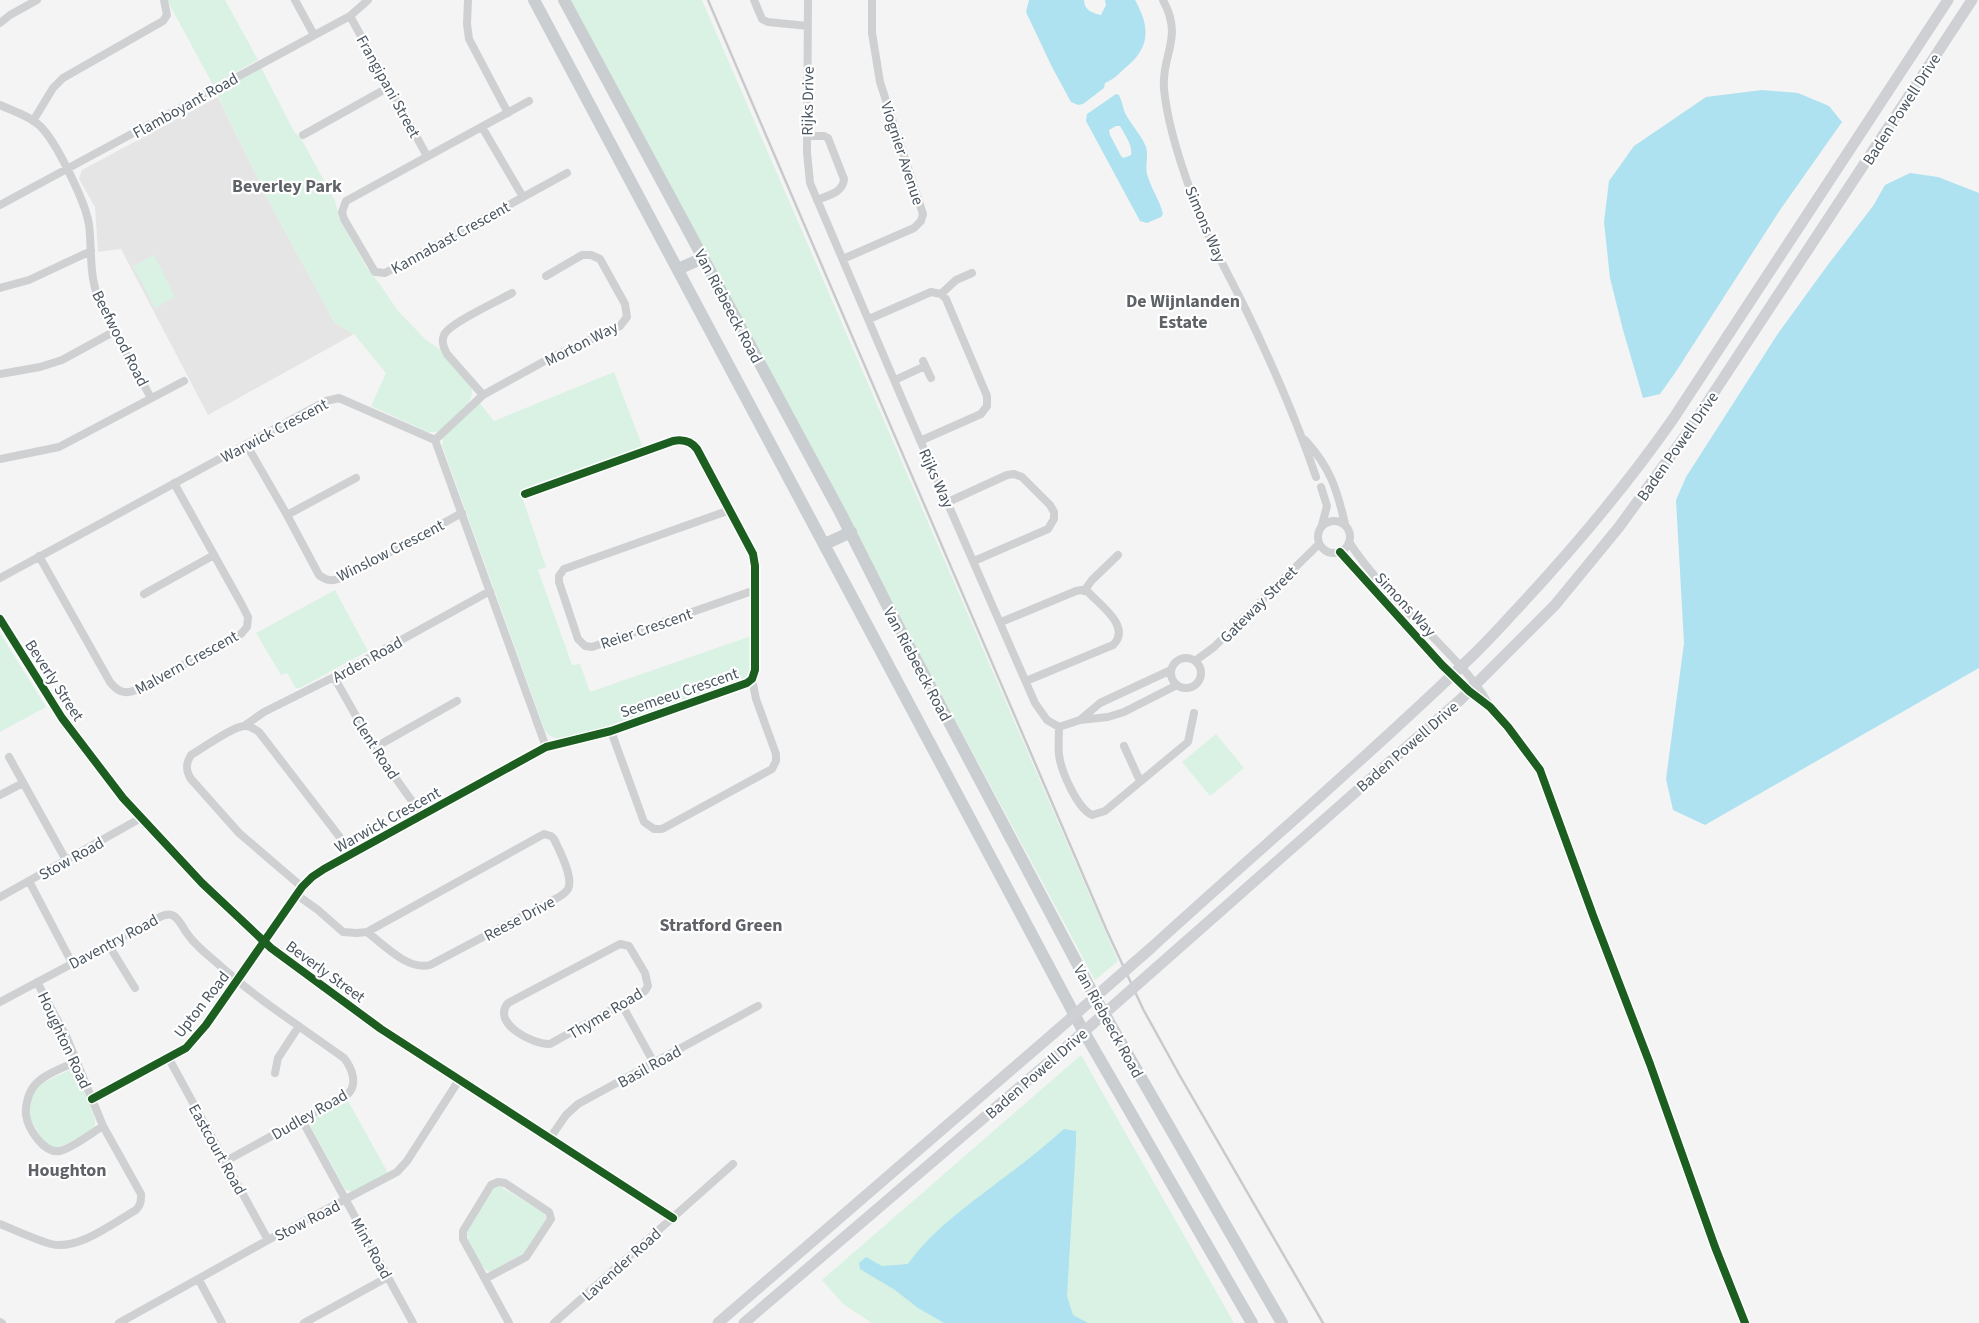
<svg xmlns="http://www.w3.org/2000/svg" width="1979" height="1323" viewBox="0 0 1979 1323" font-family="'Source Sans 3',sans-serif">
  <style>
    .education { fill: #e6e5e6 }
    .green { fill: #d9f2e3 }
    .water { fill: #aee2f0; fill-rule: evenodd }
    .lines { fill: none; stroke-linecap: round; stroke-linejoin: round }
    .minor { stroke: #ced0d2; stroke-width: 8 }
    .secondary { stroke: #ced0d4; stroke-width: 11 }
    .primary { stroke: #caced1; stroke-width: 12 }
    .rail { stroke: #c9cacc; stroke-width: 2.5 }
    .secondary-bridge { stroke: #ced0d4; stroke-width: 11 }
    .cycleway-casing { stroke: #fff; stroke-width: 11 }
    .cycleway { stroke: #1b5e20; stroke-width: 8 }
    .labels { text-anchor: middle; stroke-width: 4.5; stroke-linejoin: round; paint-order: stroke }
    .street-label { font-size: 16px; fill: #4a5661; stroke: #fff }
    .neighbourhood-label { font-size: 18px; font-weight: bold; fill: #5f6368; stroke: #fff }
  </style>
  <rect width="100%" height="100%" fill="#f4f4f4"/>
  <path class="education" d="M218 97 274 211 335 323 354 334 208 415 121 249 98 252 95 207 79 179 82 170Z"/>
  <path class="green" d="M167 0H225L258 60 213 85Z
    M568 0H702L1118 961 1095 980Z
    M261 67 293 130 303 142 335 201 340 220 367 268 379 283 398 311 426 340 441 350 472 388C476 404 449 421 438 432H428L371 406 386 373 354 334 335 323 274 211 216 92Z
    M154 255 175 297 155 308 133 266Z
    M614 372 643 448 520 491 546 567 538 570 572 665 580 664 590 692 751 636C751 650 756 672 742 680L593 732 558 739 549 735 545 731 442 445 444 435 479 402 494 421Z
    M335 590 368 651 300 688H296L287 673 281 675 256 633Z
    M0 633 46 707 0 732Z
    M1216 734 1244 768 1210 796 1182 762Z
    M1081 1055 1234 1323H872L843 1304 822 1280Z
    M72 1069 79 1073 95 1119V1125L91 1131 58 1148 52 1147 43 1141 29 1116V1108L34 1090 42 1083Z
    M347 1099 388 1173 351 1192 345 1189 310 1125 313 1118Z
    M498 1185 544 1213 546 1219 524 1253 490 1272C481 1269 466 1240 467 1231L494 1188Z"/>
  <path class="water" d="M1029 0H1084C1084 10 1092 13 1101 15L1106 5 1105 0H1135C1151 29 1150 48 1124 69 1118 75 1112 80 1105 83L1104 88 1083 104 1078 105 1071 102 1052 67 1026 12Z
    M1762 90 1798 93 1829 106 1842 122 1780 210 1675 373 1660 394 1643 398 1623 330 1610 278 1604 222 1609 181 1634 146 1706 97Z
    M1116 94 1119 95C1122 101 1123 108 1125 113 1131 125 1141 134 1146 147 1149 157 1144 167 1148 177 1152 190 1160 201 1163 214L1161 217 1147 223 1140 221 1086 121 1087 114ZM1116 126H1120C1125 135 1133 146 1131 155L1124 158 1121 156 1110 135 1109 130Z
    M1910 173 1938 177 1979 193V668L1705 825 1673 810 1666 779 1684 643 1676 500 1686 477 1777 335 1827 266 1873 206 1885 185Z
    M1064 1129 1076 1131V1144L1067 1296 1073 1315 1088 1323H944L918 1308 895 1290 860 1269 859 1263 866 1257 882 1266 908 1264C932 1230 966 1207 998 1182 1021 1165 1043 1148 1064 1129Z"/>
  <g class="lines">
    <path class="minor" d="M295 0 314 35
      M468 0 467 24 469 39 508 113
      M754 0 762 19 768 22 808 26
      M808 0 807 152 810 183 906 408 1035 703 1047 720 1059 727
      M1163 0C1184 39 1161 54 1164 89 1167 120 1180 162 1191 192 1205 234 1228 273 1247 312 1273 366 1297 421 1316 477
      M350 16 427 156
      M0 23 10 15 37 0
      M529 101 346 201 342 212 344 219 375 272 385 273 567 173
      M0 105C13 111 30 116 40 126 56 141 86 203 89 225 92 248 89 275 98 297 112 332 134 365 151 398
      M33 121 53 88 63 78 163 21 167 15 164 0
      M482 127 523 197
      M303 135 389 87
      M807 136H824L828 138 844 179C843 193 828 195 817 200
      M0 205 350 16 368 0
      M843 259 914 228 921 221 923 214 880 82 872 33V0
      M0 288 29 280 91 251
      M941 294 956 280 972 273
      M869 319 931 292 941 294 946 299 987 396V406L981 414 920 441
      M923 361 931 378
      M0 374 40 367 62 360 115 331
      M895 380 925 366
      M483 395 447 354C444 348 441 342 444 335 449 323 499 301 512 293
      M435 440 483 395 552 357 620 326 627 317 625 304 600 259 591 255H582L546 276
      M1305 440C1330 467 1337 489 1345 524
      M246 444 287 515 319 575C328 582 333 581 344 577L462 513
      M0 459 59 447 184 381
      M1321 487 1327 506 1322 525
      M948 502 1007 475 1014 474 1022 477 1050 505 1054 512V519L1048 529 974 561
      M730 510 564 569 559 576V582L578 639 585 646 592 647 755 590
      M287 515 356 478
      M1318 537a16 16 0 1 1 32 0a16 16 0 1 1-32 0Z
      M1349 542C1371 576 1402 606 1431 635 1452 657 1473 677 1488 703
      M1340 552 1442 665 1469 691 1490 707 1508 727 1540 770 1594 918 1650 1064 1715 1247 1745 1323
      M39 556 110 682C117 691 124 695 136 690L241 634 247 627 248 617 242 605 174 483
      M0 578 326 401 339 398 435 440 546 747
      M1084 591 1092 580 1118 555
      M144 594 214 555
      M0 619 62 718 123 798 202 883 271 948 381 1029 673 1218
      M1001 622 1076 591 1082 590 1088 592C1100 605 1132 627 1113 645L1026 681
      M1171 673a15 15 0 1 1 30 0a15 15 0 1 1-30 0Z
      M1195 661 1214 647 1319 544
      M334 677 374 748 422 815
      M1080 720 1100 703 1171 670
      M244 726 264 712 334 677 490 591
      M1059 727C1059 736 1058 746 1059 755 1061 771 1077 808 1092 815L1105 811 1188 742 1194 713
      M1059 727 1080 720 1108 717 1124 712 1177 685
      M611 731 644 822 654 829H662L772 769 776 761V754L756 699 752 679
      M1124 746 1140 781
      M374 748 457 701
      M9 757 66 860
      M0 795 23 783
      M29 881 72 963
      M302 887 239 833 191 779C185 770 186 763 191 755 203 748 232 727 244 726 250 725 254 729 259 732L352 853
      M297 895 318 910 343 932 357 933 367 932 544 834 551 836 554 839C559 850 574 877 568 889 566 892 562 895 559 897L430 965C408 971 383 944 367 932
      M0 897 141 818
      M108 944 135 988
      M620 944 629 946 645 973 648 986 645 991 550 1044C533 1045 491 1023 508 1003Z
      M0 1002 158 918C174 909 178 919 186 932 194 944 205 953 216 962 255 998 301 1027 344 1058 352 1068 358 1084 348 1094L226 1161
      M622 1005 654 1063
      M168 1057 268 1240
      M77 1061C63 1068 40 1075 32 1089 28 1095 25 1107 26 1115 28 1129 44 1154 60 1151 72 1148 92 1133 103 1126
      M275 1073 278 1058 299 1026
      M92 1099 186 1048 206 1025 302 887 312 877 324 869 546 747 611 731 747 683 752 679 755 670V566L753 554 697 449C691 441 683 439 673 441L525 494
      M302 1120 413 1323
      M550 1138 566 1115 578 1104 758 1006
      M498 1182 505 1183 546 1210 549 1212 551 1219 526 1257 485 1279 463 1239V1231L491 1185Z
      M0 1224C17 1231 34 1239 51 1244 78 1251 113 1223 136 1210 141 1205 141 1201 141 1194L103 1126 67 1038 37 982
      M485 1279 509 1323
      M199 1280 222 1323
      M0 1322 2 1323
      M119 1323 268 1240 397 1172 407 1161 459 1080
      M304 1323 388 1277
      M554 1323 733 1164"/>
    <path class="secondary" d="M1151 948C1257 851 1367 758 1470 658 1487 642 1502 625 1517 609 1573 549 1626 486 1673 419L1948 0
      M1156 968 1460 700 1555 605 1619 527 1688 432 1972 0
      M718 1323 1054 1033
      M744 1323 1063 1050"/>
    <path class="primary" d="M534 0 1080 1025 1252 1323
      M564 0 840 512 886 603 1097 1001 1282 1323
      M678 269 703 258
      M825 544 851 532"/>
    <path class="rail" d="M708 0 1107 931 1143 1009 1180 1076 1323 1323"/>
    <path class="secondary-bridge" d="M1054 1033 1151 948
      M1063 1050 1156 968"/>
    <g class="cycleway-casing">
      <path id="cycleway" d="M1340 552 1442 665 1469 691 1490 707 1508 727 1540 770 1594 918 1650 1064 1715 1247 1745 1323
        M0 619 62 718 123 798 202 883 271 948 381 1029 673 1218
        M92 1099 186 1048 206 1025 302 887 312 877 324 869 546 747 611 731 747 683 752 679 755 670V566L753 554 697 449C691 441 683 439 673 441L525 494"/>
    </g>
    <use href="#cycleway" class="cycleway"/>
  </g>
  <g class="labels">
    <g class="street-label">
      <text transform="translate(389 86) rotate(61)" y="6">Frangipani Street</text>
      <text transform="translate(807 101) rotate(-89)" y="6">Rijks Drive</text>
      <text transform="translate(185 105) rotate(-29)" y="6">Flamboyant Road</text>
      <text transform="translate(1901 109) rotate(-57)" y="6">Baden Powell Drive</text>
      <text transform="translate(903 153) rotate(72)" y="6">Viognier Avenue</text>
      <text transform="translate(1206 224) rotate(67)" y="6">Simons Way</text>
      <text transform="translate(450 237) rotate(-29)" y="6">Kannabast Crescent</text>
      <text transform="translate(729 306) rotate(62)" y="6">Van Riebeeck Road</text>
      <text transform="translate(121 338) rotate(63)" y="6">Beefwood Road</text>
      <text transform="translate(581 343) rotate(-27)" y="6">Morton Way</text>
      <text transform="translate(274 430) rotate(-28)" y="6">Warwick Crescent</text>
      <text transform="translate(1677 446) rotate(-55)" y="6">Baden Powell Drive</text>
      <text transform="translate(937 478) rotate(66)" y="6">Rijks Way</text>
      <text transform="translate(390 550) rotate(-27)" y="6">Winslow Crescent</text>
      <text transform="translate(1258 604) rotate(-45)" y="6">Gateway Street</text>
      <text transform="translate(1406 604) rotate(47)" y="6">Simons Way</text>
      <text transform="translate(646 628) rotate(-19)" y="6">Reier Crescent</text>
      <text transform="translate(367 659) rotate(-29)" y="6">Arden Road</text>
      <text transform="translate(186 662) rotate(-29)" y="6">Malvern Crescent</text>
      <text transform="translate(918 664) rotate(62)" y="6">Van Riebeeck Road</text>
      <text transform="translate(55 680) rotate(57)" y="6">Beverly Street</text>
      <text transform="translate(679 692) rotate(-19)" y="6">Seemeeu Crescent</text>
      <text transform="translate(1407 746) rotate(-41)" y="6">Baden Powell Drive</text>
      <text transform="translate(376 747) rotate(57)" y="6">Clent Road</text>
      <text transform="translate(387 819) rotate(-29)" y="6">Warwick Crescent</text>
      <text transform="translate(71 858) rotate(-29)" y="6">Stow Road</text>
      <text transform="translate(519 918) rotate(-28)" y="6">Reese Drive</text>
      <text transform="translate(113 941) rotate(-28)" y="6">Daventry Road</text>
      <text transform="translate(326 971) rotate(36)" y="6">Beverly Street</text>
      <text transform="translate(201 1004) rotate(-52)" y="6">Upton Road</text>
      <text transform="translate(605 1013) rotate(-31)" y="6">Thyme Road</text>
      <text transform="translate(1109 1021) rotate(61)" y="6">Van Riebeeck Road</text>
      <text transform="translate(65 1040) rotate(65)" y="6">Houghton Road</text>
      <text transform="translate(649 1066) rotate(-29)" y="6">Basil Road</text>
      <text transform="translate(1036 1073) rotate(-41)" y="6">Baden Powell Drive</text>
      <text transform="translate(309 1114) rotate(-30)" y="6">Dudley Road</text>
      <text transform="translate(218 1149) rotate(61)" y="6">Eastcourt Road</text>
      <text transform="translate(307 1220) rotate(-27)" y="6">Stow Road</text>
      <text transform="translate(372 1248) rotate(61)" y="6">Mint Road</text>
      <text transform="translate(621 1264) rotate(-42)" y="6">Lavender Road</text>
    </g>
    <g class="neighbourhood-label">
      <text x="287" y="192">Beverley Park</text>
      <text x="1183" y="307">De Wijnlanden<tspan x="1183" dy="21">Estate</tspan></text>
      <text x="721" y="931">Stratford Green</text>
      <text x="67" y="1176">Houghton</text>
    </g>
  </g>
</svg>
